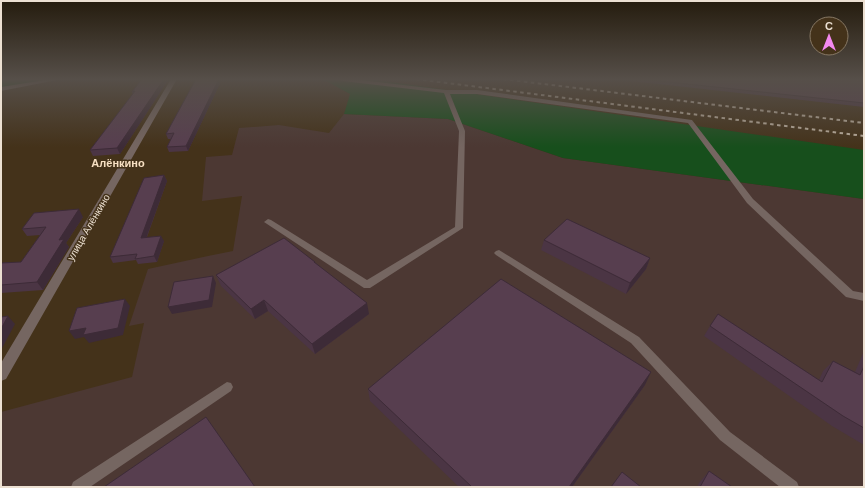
<svg xmlns="http://www.w3.org/2000/svg" width="865" height="488" viewBox="0 0 865 488" font-family="Arial,sans-serif">
  <style>
    .industrial { fill: #4c3833 }
    .green { fill: #174f1c }
    .lines { fill: none; stroke-linecap: round; stroke-linejoin: round }
    .service { fill: #756661; fill-rule: evenodd }
    .minor { fill: #756661; fill-rule: evenodd }
    .rail { stroke: #bfb2a1; stroke-width: 2; stroke-dasharray: 3.5 3.5; stroke-linecap: butt }
    .wall { fill: #4b3544 }
    .shaded-wall { fill: #3d2b37 }
    .building { fill: #573e4f; stroke: #3d2b37 }
    .labels { text-anchor: middle; stroke-width: 3; stroke-linejoin: round; paint-order: stroke }
    .street-label { font-size: 10px; fill: #ece0d2; stroke: #44321a }
    .neighbourhood-label { font-size: 11px; font-weight: bold; fill: #f7e0c3; stroke: #44321a }
  </style>
  <rect width="100%" height="100%" fill="#44321a"/>
  <path class="industrial" d="M344 114 448 119 563 158 864 199V487H1V412L132 377 144 323 129 326 148 269 208 256 233 251 242 196 202 201 206 157 232 155 239 128 279 125 329 133Z"/>
  <path class="green" d="M1 79H53L1 88Z
    M316 79H370L864 150V199L563 158 448 119 344 114 350 94 328 82Z"/>
  <g class="lines">
    <path class="service" d="M340 79H352L446 90H477L692 120 753 199 853 291 864 293V301L846 297 747 203 688 123 477 94H450L465 131 463 228 370 288H364L264 222 268 219 271 220 367 280 455 227 459 131 444 93 343 81Z
      M499 250 639 337 730 432 797 482 799 487H780L720 440 631 343 496 255 494 253 496 251Z
      M227 382 231 383 233 387 231 391 90 487H71L73 482Z"/>
    <path class="minor" d="M51 79H62L1 91V87Z
      M171 79H177L6 379 1 381V363Z"/>
    <path class="rail" d="M416 79 864 136
      M503 79 864 123"/>
  </g>
  <path class="wall" d="M142 79H168V80L120 154 93 156 90 150 133 94 132 92Z
    M196 79H222L188 151 169 152 167 147 171 139H168L166 134Z
    M613 79H864V107Z
    M164 175 167 181 147 237 164 241 157 262 138 264 136 260 113 263 110 257Z
    M83 217 66 243 69 247 43 290 1 293V263L21 262 40 235 27 236 22 229Z
    M544 240 650 258 646 269 626 294 541 250Z
    M315 262V264L369 314 315 354 268 311 255 319 221 286 216 275Z
    M710 326 819 380 823 371 833 361 855 372 864 351V445L832 426 704 336Z
    M645 385 572 487H459L370 401 368 389Z
    M709 471 732 487H697L699 483Z"/>
  <path class="shaded-wall" d="M164 79H168V80L120 154 117 148Z
    M219 79H222L188 151 186 146Z
    M164 175 167 181 144 244 141 238Z
    M79 209 83 217 66 243 69 247 43 290 37 282 59 240Z
    M161 236 164 241 157 262 154 256Z
    M650 258 646 269 626 294 630 283Z
    M213 276 216 283 212 307 172 314 168 307Z
    M125 299 130 306 123 335 89 343 84 337 75 339 69 331 86 328Z
    M264 300 268 311 255 319 251 309Z
    M367 303 369 314 315 354 312 344Z
    M8 316 15 324 1 350V329Z
    M651 372 645 385 572 487H569Z"/>
  <path class="building" d="M142 79H164L117 148 90 150 135 91 132 92Z
    M196 79H219L186 146 167 147 174 133 166 134Z
    M641 79H864V103Z
    M164 175 141 238 161 236 154 256 135 259 137 254 110 257 144 178Z
    M79 209 59 240 64 239 37 282 1 285V263L21 262 46 227 22 229 34 213Z
    M567 219 650 258 630 283 544 240Z
    M284 238 315 262H314L367 303 312 344 264 300 251 309 216 275Z
    M213 276 209 300 168 307 174 282Z
    M501 279 651 372 569 487H472L368 389Z
    M125 299 118 328 83 335 86 328 69 331 77 308Z
    M718 314 822 382 833 361 860 375 864 366V428L843 416 710 326Z
    M8 316 1 329V317Z
    M206 417 255 487H104Z
    M709 471 732 487H700Z
    M622 472 641 487H611Z"/>
  <linearGradient id="sky" x2="0" y2="1"><stop stop-color="#251c0e"/><stop offset="0.54" stop-color="#564f49"/><stop offset="1" stop-color="#564f49" stop-opacity="0"/></linearGradient>
  <rect width="865" height="147" fill="url(#sky)"/>
  <g class="labels">
    <g class="street-label">
      <text transform="translate(88 227) rotate(-60)" y="4">улица Алёнкино</text>
    </g>
    <g class="neighbourhood-label">
      <text x="118" y="167">Алёнкино</text>
    </g>
  </g>
  <rect width="865" height="488" fill="none" stroke="#ece0d2" stroke-width="4"/>
  <g transform="translate(829 36)"><circle r="19" fill="#44321a" stroke="#877864"/>
  <path d="M0-3L7 15L0 10L-7 15Z" fill="#f489ef"/>
  <text y="-6" font-size="11" font-weight="bold" text-anchor="middle" fill="#ece0d2">С</text>
  </g>
</svg>
